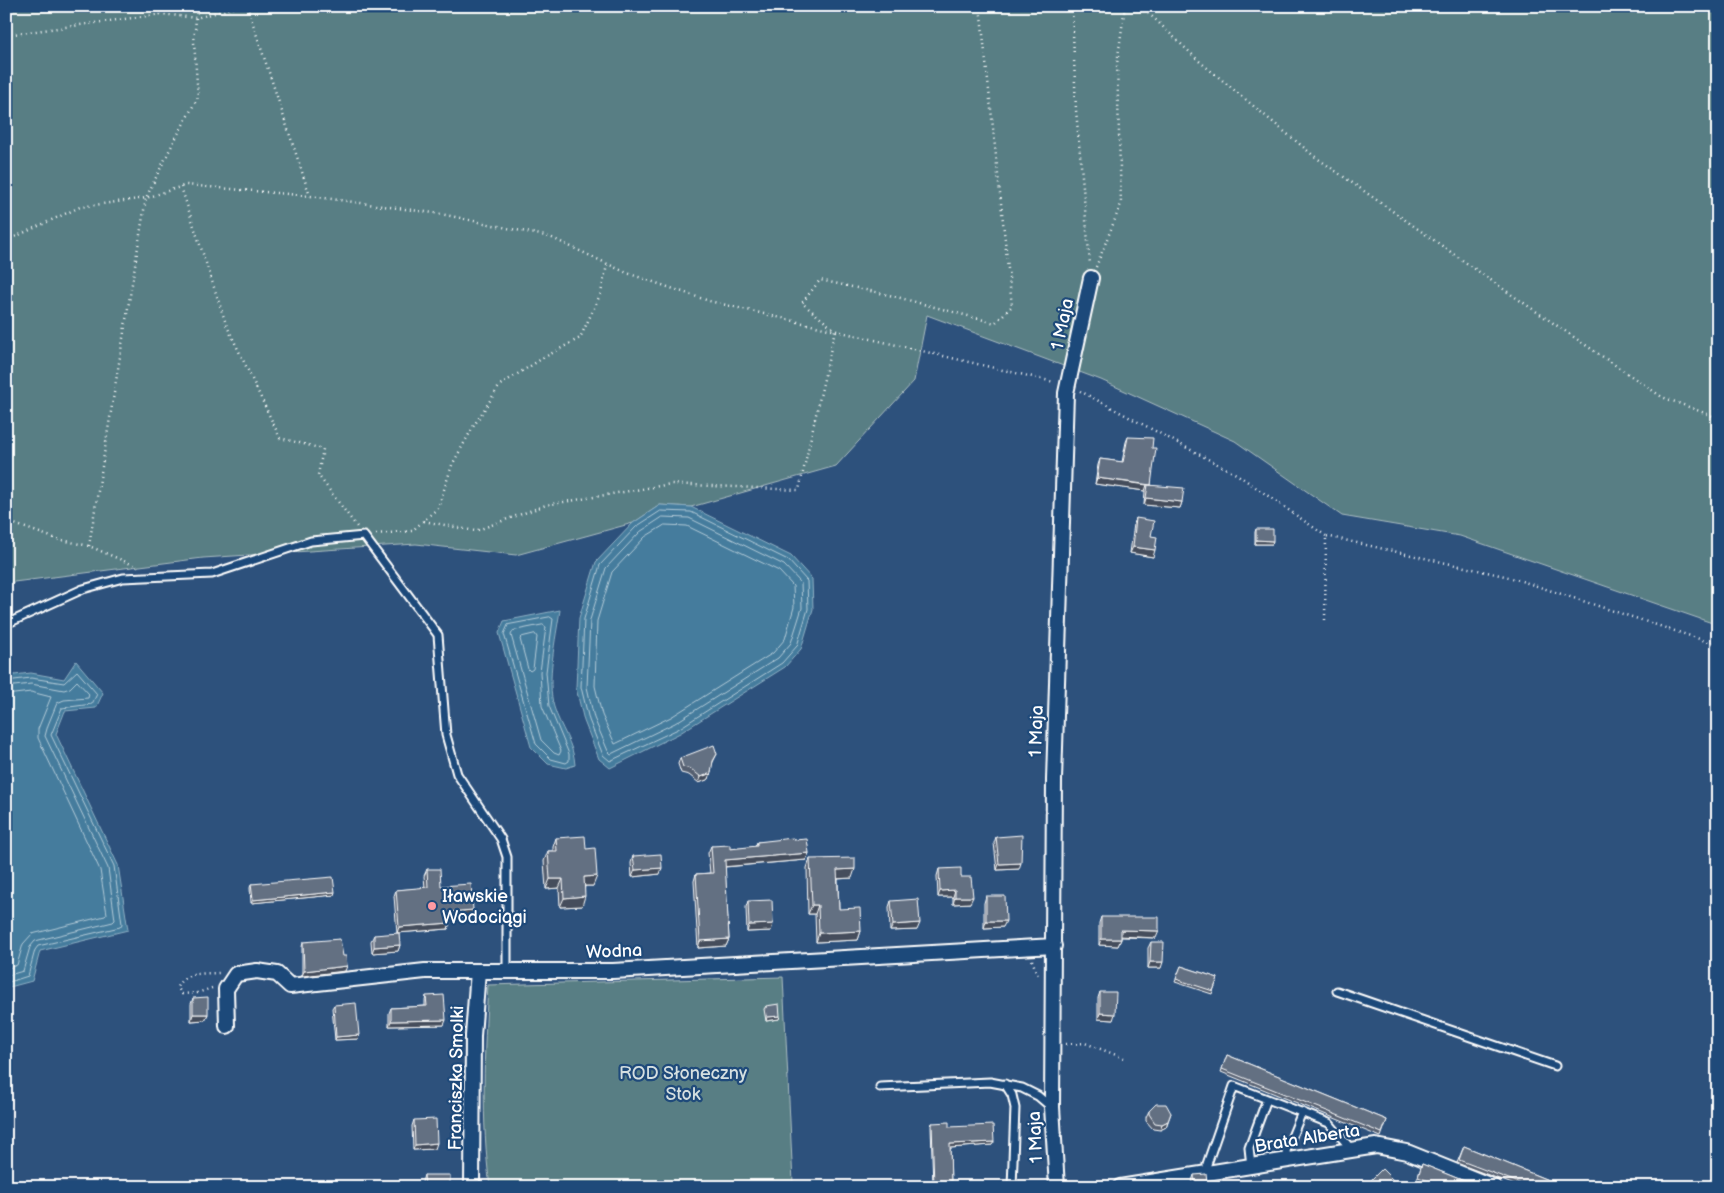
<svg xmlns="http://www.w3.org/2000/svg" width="1724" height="1193" viewBox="0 0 1724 1193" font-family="'Balsamiq Sans',sans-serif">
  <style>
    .green { fill: #587e84; stroke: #acbec2 }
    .water { fill: #447c9d; stroke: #8fb0c4 }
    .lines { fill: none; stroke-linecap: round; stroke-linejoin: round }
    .shore { stroke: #b4cbd8; stroke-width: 1 }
    .lane-casing { stroke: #fff; stroke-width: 11 }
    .street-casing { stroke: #fff; stroke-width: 18 }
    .path { stroke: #fff; stroke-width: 2.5; stroke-dasharray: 1 4; stroke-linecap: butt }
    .lane { stroke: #1f4a7a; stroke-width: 7 }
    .street { stroke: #1f4a7a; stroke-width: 14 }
    .wall { fill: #555f70; stroke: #fff }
    .shaded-wall { fill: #454e5b; stroke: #fff }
    .building { fill: #636f82; stroke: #fff }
    .poi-dot { fill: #ff9aa2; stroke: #1f4a7a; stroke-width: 2 }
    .labels { text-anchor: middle; stroke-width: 4.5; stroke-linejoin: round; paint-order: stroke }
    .street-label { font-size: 18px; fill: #fff; stroke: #1f4a7a }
    .poi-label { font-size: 18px; fill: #fff; stroke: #1f4a7a; text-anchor: start }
    .park-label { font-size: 18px; fill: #d5dfe0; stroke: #1f4a7a }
  </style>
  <rect width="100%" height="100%" fill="#2d517c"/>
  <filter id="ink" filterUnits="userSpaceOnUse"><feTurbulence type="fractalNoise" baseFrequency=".02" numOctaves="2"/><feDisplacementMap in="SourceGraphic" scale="10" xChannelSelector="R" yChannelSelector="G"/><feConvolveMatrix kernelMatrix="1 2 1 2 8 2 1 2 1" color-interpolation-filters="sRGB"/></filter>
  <g filter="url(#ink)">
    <path class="green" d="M6 6H1718V625L1460 536 1342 516 1235 441 1101 380 927 315 914 381 836 466 691 507 660 505 633 523 516 555 416 544 203 558 6 583Z
      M783 977 793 1183H830V1187H490C481 1120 484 1052 488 985Z"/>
    <path class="water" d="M660 505 691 507 791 556 812 579 813 609 801 649 785 667 680 733 610 768 599 759 584 721 576 688 579 618 596 562 633 523Z
      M560 610C556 638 546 680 554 707 560 727 574 744 575 765L566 768 548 764 531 747 499 633 504 621Z
      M76 661 103 693 96 708 65 711 56 734 118 865 128 930 40 951 32 981 6 988V676L31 673 64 679Z"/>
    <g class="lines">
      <path class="shore" d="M661 511 691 512 788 560 807 581 808 609 797 646 782 663 678 729 610 761 603 755 589 720 581 687 584 619 600 565 636 527Z
        M663 517 689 518 784 565 801 583 802 608 791 643 778 658 675 723 611 754 608 751 594 718 587 687 590 620 606 568 640 532Z
        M665 525 687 526 779 571 793 586 794 607 785 639 773 653 671 717 615 744 602 715 595 686 597 621 612 572 645 537Z
        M550 617 553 619 546 672 549 706 569 754V761L566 763 551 759 536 744 504 634 508 625Z
        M543 625 546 627 540 672 542 706 561 751 559 755 554 753 541 740 511 635 513 631Z
        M535 634 537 637 533 669 530 671 528 669 520 639 522 637Z
        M6 681 31 678 64 683 77 671 97 694 92 704 62 708 51 735 114 866 122 924 120 927 38 946 35 950 28 976 6 983
        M6 687 31 684 64 690 70 688 77 681 89 694 88 698 64 700 57 703 48 725 45 736 108 868 115 920 113 922 35 941 30 947 23 971 6 976
        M6 695 31 692 51 697 38 729V738L100 870 107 914 105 916 32 934 23 944 17 965 6 969"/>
      <g class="lane-casing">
        <path id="lane" d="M6 624 83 589 123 578 212 574 311 541 364 536 438 635 446 735 457 774 501 839 507 857V972
          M1337 991 1555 1066
          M1005 1084 1012 1095 1015 1108 1012 1187
          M880 1087 990 1082 1022 1088 1038 1096 1051 1107
          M1287 1160 1286 1151 1302 1112
          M1251 1166 1249 1148 1267 1099
          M1207 1173V1164L1234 1086 1329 1123 1352 1150"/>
      </g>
      <g class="street-casing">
        <path id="street" d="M227 1026 226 989 236 974 257 971 277 974 290 986 425 971H613L1054 946
          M472 1187 473 1036 478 971
          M1057 1187 1052 1107 1054 780 1066 393 1091 278
          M1120 1187 1376 1146 1407 1152 1494 1187"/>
      </g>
      <path class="path" d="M247 6 310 196
        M1072 6 1076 110 1090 264
        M1141 6 1199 61 1314 156 1512 295 1662 397 1718 418
        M6 35 162 14 196 18 241 6
        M181 187 226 324 280 438 323 449 318 475 357 527
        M6 241 80 207 146 198 170 149 198 97 194 42 197 6
        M1096 267 1121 204 1117 64 1125 6
        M1080 391 1238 475 1326 536
        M6 521 57 539 89 546 138 567
        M424 521 475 531 546 505 671 484 799 490 835 330 802 303 820 280 889 295 995 323 1012 306 980 6
        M376 534 412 531 438 508 452 465 473 427 500 385 543 358 580 338 601 293 607 265
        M89 546 146 198 186 185 310 196 441 214 550 237 627 273 709 301 1054 382
        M1325 620 1326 536 1509 577 1718 645
        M1032 960 1038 976
        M212 988 197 993 182 994 177 987C185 971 203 974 219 973
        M1066 1044 1085 1043 1124 1058
        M209 1187 212 1186"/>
      <use href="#lane" class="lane"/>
      <use href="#street" class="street"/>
    </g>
    <path class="wall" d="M1128 437 1152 448 1151 485 1182 502 1180 508 1144 505 1145 491 1095 484 1098 465 1100 459 1122 462 1126 442Z
      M1136 518 1151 536 1153 557 1130 553 1134 524Z
      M1256 529 1272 544H1255V532Z
      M717 754 712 764 709 779 699 783 689 775 681 773 678 764 680 758Z
      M996 837 1019 869 997 870 994 843Z
      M556 838 586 849 593 886H585L582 906 560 907 559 888 546 889 544 861 548 851H553V847Z
      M794 840 809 853 806 860 725 867 729 939 726 946 698 948 694 881 696 874 710 873 708 853 711 846 730 849 755 847 757 842Z
      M633 856 660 874 632 877 631 863Z
      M810 859 852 878 838 879 839 909 861 931 858 940 816 942 815 914H808L807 868Z
      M427 869 441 886 471 917 450 918 448 929 397 933 394 896 396 890 425 888 424 876Z
      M939 869 961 877 970 903 953 904V897H938L937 876Z
      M251 884 334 895 251 903 250 888Z
      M986 896 1003 927 984 928V903Z
      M748 901 771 931 747 932 746 907Z
      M891 901 917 930 890 931 889 907Z
      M1101 917 1156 938 1121 937V939L1118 946 1099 945V923Z
      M374 935 400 945 398 951 372 953 371 941Z
      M303 942 343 956 345 971 302 976V947Z
      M1151 942 1161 968H1148V948Z
      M1181 966 1218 978 1212 994 1175 982Z
      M1100 992 1113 1020 1098 1019V998Z
      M426 996 444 1025 389 1026V1013L391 1008 425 1006V1001Z
      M193 998 208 1014 205 1020 191 1021V1004Z
      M334 1005 358 1039 335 1040 332 1008Z
      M766 1006 780 1016 779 1019 766 1021 764 1009Z
      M1227 1055 1387 1120 1381 1137 1221 1072Z
      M1149 1111 1171 1113 1166 1127 1160 1130 1153 1129 1146 1121V1117Z
      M414 1120 435 1149 413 1150 412 1126Z
      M932 1123 994 1142 992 1145 950 1148 951 1187H933L931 1126Z
      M1464 1146 1565 1187H1520L1457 1163Z
      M1422 1164 1479 1187H1435L1417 1180Z
      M424 1175 450 1187H422V1182Z
      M1194 1175 1207 1183 1215 1187H1190Z"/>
    <path class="shaded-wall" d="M1097 478 1147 485 1145 491 1095 484Z
      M1146 498 1182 502 1180 508 1144 505Z
      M1256 540 1273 541 1272 544H1255Z
      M1133 547 1155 550 1153 557 1130 553Z
      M711 773 709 779 699 783 701 777Z
      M809 853 806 860 722 867 725 860Z
      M1021 863 1019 869 997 870 999 864Z
      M662 868 660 874 632 877 635 870Z
      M855 869 852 878 834 879 837 870Z
      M597 876 593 886H581L584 877Z
      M550 879H563L559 888 546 889Z
      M955 890 953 897H938L940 891Z
      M335 892 334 895 251 903 253 900Z
      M585 896 582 906 560 907 564 898Z
      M955 897H973L970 903 953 904Z
      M812 905H818L815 914H808Z
      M473 910 471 917 447 918 450 912Z
      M986 921H1006L1003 927 984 928Z
      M450 923 448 929 397 933 399 927Z
      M920 923 917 930 890 931 893 925Z
      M773 924 771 931 747 932 749 925Z
      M1121 930 1159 931 1156 938 1119 936Z
      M861 931 858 940 816 942 819 933Z
      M729 939 726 946 698 948 700 941Z
      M1101 939H1121L1118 946 1099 945Z
      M400 945 398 951 372 953 374 947Z
      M1150 962H1163L1161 968H1148Z
      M347 966 345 971 302 976 304 971Z
      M1100 1013 1115 1014 1113 1020 1098 1019Z
      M193 1014H208L205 1020 191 1021Z
      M780 1016 779 1019 766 1021 767 1017Z
      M446 1020 444 1025 389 1026 391 1021Z
      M359 1035 358 1039 335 1040 336 1037Z
      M1168 1121 1166 1127 1160 1130 1162 1124Z
      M994 1142 992 1145 949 1148 950 1144Z
      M437 1143 435 1149 413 1150 415 1145Z"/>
    <path class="building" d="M1128 437 1153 438 1152 448H1156L1151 485 1097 478 1100 459 1123 462Z
      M1148 485 1184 488 1182 502 1146 498Z
      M1136 518 1154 521 1151 536 1157 537 1155 550 1133 547Z
      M1256 529H1273V541L1256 540Z
      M714 745 717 754 713 761 711 773 701 777 691 769 683 767 680 758Z
      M1022 835 1021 863 999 864 996 837Z
      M585 836 586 849 595 848 597 876 584 877 585 896 564 898 563 879H550L548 851H557L556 838Z
      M793 838 794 840 807 839 809 853 725 860 729 939 700 941 696 874 713 873 711 846 730 845V849L757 846V842Z
      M661 854 662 868 635 870 633 856Z
      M855 858V869L837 870 839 909 860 908 861 931 819 933 818 905H812L810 859Z
      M961 868V877H971L973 897H955V890L940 891 939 869Z
      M427 869H440L441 886 471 884 473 910 450 912V923L399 927 396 890 428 887Z
      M333 877 335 892 253 900 251 884Z
      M986 896H1005L1006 921H986Z
      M918 899 920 923 893 925 891 901Z
      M772 900 773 924 749 925 748 901Z
      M1101 917H1159V931L1121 930V939H1101Z
      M399 933 400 945 374 947V935Z
      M340 939 343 956H346L347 966 304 971 303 942Z
      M1151 942H1164L1163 962H1150Z
      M1181 966 1218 978 1213 991 1176 979Z
      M1100 992H1116L1115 1014 1100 1013Z
      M444 995 446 1020 391 1021V1008L427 1006 426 996Z
      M208 997V1014H193V998Z
      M356 1003 359 1035 336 1037 334 1005Z
      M779 1004 780 1016 767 1017 766 1006Z
      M1227 1055 1387 1120 1382 1133 1222 1069Z
      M1156 1104H1166L1171 1113 1168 1121 1162 1124 1155 1123 1149 1114V1111Z
      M436 1119 437 1143 415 1145 414 1120Z
      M949 1122V1127L993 1125 994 1142 950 1144 951 1187H934L932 1123Z
      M1464 1146 1565 1187H1527V1186L1459 1160Z
      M1422 1164 1479 1187H1445L1418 1177Z
      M1382 1169 1398 1185 1396 1187H1364Z
      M1206 1174 1207 1183H1214L1215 1187H1195L1194 1175Z
      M424 1175H450V1187H425Z
      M1229 1185V1187H1217Z"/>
  </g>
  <circle class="poi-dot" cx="432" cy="906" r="5"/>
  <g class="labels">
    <g class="street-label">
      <text transform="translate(1062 324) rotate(-78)" y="6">1 Maja</text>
      <text transform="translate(1036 731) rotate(-88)" y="6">1 Maja</text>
      <text transform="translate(614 951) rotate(-2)" y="6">Wodna</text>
      <text transform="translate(456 1078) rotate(-89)" y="6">Franciszka Smolki</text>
      <text transform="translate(1035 1137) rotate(-93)" y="6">1 Maja</text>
      <text transform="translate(1307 1138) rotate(-9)" y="6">Brata Alberta</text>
    </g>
    <g class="poi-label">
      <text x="442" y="902">Iławskie<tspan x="442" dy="21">Wodociągi</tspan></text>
    </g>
    <g class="park-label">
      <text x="683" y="1079">ROD Słoneczny<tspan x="683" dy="21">Stok</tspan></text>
    </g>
  </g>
  <rect width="1724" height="1193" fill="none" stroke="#1f4a7a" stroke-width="25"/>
  <rect x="12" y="12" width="1699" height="1168" fill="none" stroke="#fff" stroke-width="2" filter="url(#ink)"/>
</svg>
